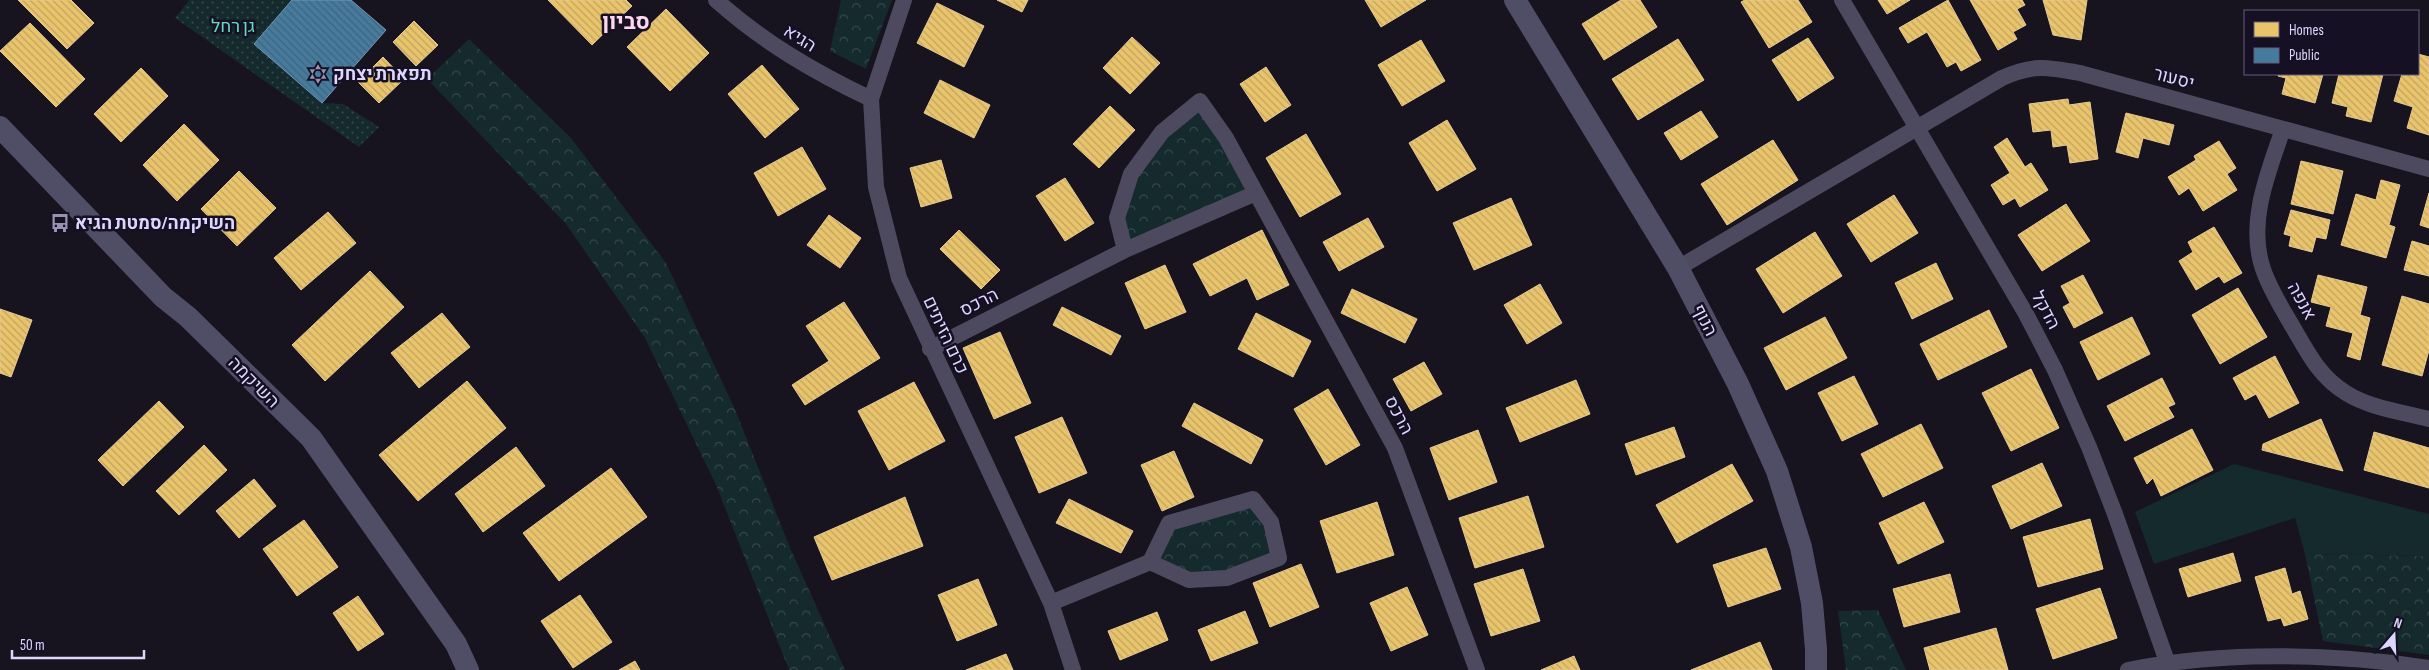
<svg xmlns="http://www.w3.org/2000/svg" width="2429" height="670" viewBox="0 0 2429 670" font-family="'Sofia Sans Condensed',Heebo,sans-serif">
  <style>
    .grass { fill: #142a2c }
    .park { fill: url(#park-crowns) }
    .garden { fill: url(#garden-dots) }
    .homes { fill: url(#homes-back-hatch); stroke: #e5c996 }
    .public { fill: url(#public-back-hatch); stroke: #7396ba }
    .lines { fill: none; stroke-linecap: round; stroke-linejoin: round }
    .street { stroke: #4d4a60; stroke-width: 16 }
    .secondary { stroke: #504d66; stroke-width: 22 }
    .labels { text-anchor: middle; stroke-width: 5; stroke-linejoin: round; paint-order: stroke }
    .park-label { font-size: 18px; fill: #66d9c4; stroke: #151024 }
    .street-label { font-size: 18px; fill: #ddd6fd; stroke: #151024 }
    .poi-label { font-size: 18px; font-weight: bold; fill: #ddd6fd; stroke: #151024; text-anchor: start }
    .district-label { font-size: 22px; font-weight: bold; fill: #fdd8ed; stroke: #151024 }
  </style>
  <defs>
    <pattern id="park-crowns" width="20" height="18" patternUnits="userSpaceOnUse" patternTransform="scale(1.25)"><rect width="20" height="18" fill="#142a2c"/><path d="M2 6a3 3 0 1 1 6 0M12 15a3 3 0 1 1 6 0" fill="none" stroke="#36484c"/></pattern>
    <pattern id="garden-dots" width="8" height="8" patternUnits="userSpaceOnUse" patternTransform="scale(1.25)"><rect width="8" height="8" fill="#142a2c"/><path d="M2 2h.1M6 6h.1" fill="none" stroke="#36484c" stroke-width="1.8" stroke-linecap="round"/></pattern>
    <pattern id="homes-back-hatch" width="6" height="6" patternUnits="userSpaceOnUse" patternTransform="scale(1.25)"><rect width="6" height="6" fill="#e9c46a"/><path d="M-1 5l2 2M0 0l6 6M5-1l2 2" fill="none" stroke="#bfa362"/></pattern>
    <pattern id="public-back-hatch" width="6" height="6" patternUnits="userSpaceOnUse" patternTransform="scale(1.25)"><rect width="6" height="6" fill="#457b9d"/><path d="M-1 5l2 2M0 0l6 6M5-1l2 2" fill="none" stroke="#44637d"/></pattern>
  </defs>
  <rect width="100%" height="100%" fill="#17141f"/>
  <path class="grass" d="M2234 464 2429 514V556L2305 554 2295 518 2154 564 2135 512Z"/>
  <path class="park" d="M841 0H892L866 69 830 51Z
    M469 39 571 138 666 263 734 407 791 550 845 670H789L716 485 645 338 566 224 427 79Z
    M1200 101 1256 193 1125 250 1117 218 1131 174Z
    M1253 499 1279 558 1189 580 1150 562 1169 523Z
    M2305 554 2429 556V655L2323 641Z
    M1878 610 1906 670H1846L1838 611Z"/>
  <path class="garden" d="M189 0H292L254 44 322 103 343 104 379 127 359 147 175 18Z"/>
  <path class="homes" d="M18 0H71L94 23 67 49Z
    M548 0H626L632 6 592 45Z
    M997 0H1028L1022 12Z
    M1365 0H1426L1381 27Z
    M1621 0H1640L1657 27 1604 60 1582 24Z
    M1745 0H1798L1812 22 1769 48 1741 2Z
    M1878 0H1910L1887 14Z
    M1948 0 1981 60 1961 71 1956 62 1947 67 1927 32 1908 43 1899 28Z
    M1970 0H2022L2025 5 2017 9 2026 25 2013 32 2017 39 1998 50Z
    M2043 0H2087L2081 40 2053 35Z
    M937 3 984 26 964 67 917 43Z
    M666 9 709 53 670 91 627 47Z
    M414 21 438 45 416 66 393 42Z
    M30 23 85 79 56 107 0 51Z
    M1132 37 1160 63 1130 94 1103 68Z
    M1808 38 1834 78 1798 101 1772 60Z
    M1678 39 1704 80 1638 120 1612 79Z
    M1421 40 1445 81 1402 106 1378 65Z
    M2418 54 2429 57V135L2407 128 2413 107 2394 101 2402 74H2418Z
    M383 57 404 79 379 103 358 82Z
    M762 65 799 109 765 138 728 94Z
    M1266 67 1291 105 1265 122 1240 84Z
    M141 68 168 96 121 142 94 114Z
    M2278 74H2323L2315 103 2282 94 2286 78 2278 76Z
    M2339 74H2383L2371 122 2346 116 2348 107 2332 103Z
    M940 80 990 105 974 138 924 113Z
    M2068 99 2069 105 2090 102 2098 159 2070 163 2067 145 2053 147 2051 130 2033 132 2029 104Z
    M1110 106 1135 130 1099 168 1073 144Z
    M1701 111 1718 137 1681 160 1664 133Z
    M2126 113 2174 125 2169 145 2143 138 2138 158 2116 152Z
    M1447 120 1476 169 1437 191 1409 143Z
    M184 124 219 160 177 201 143 165Z
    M1306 134 1341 194 1300 217 1266 158Z
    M2007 138 2025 167 2031 163 2048 190 2020 207 2015 198 2003 205 1991 185 2010 173 1994 147Z
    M1773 140 1798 180 1727 225 1701 184Z
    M2219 141 2236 168 2227 174 2237 190 2203 211 2189 188 2179 195 2168 177 2196 160 2194 156Z
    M802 147 826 189 778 216 754 173Z
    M941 160 952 198 921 207 910 168Z
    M2301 161 2343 171 2333 214 2291 204Z
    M239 171 276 208 237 246 201 209Z
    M1065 178 1094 223 1065 241 1036 196Z
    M2381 180 2400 185 2389 225 2395 227 2386 258 2341 245 2356 194 2376 200Z
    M2429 193V228L2420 225Z
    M1894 195 1918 233 1871 262 1847 224Z
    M1511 198 1532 245 1474 270 1453 223Z
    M2066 204 2090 241 2042 271 2018 235Z
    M2291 210 2330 220 2326 239 2316 237 2312 252 2289 246 2291 236 2284 234Z
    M328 212 356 243 301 290 274 258Z
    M829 215 861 238 840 268 807 245Z
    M1368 218 1384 247 1339 271 1323 242Z
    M2214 227 2242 273 2224 283 2219 276 2196 290 2179 261 2193 252 2188 242Z
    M959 230 1000 270 981 289 940 249Z
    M1262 230 1289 285 1257 300 1247 278 1210 296 1193 264Z
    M1815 232 1842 276 1783 313 1756 269Z
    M2412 241 2429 246V276L2404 270Z
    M1936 263 1953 299 1912 319 1895 283Z
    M1165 265 1186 312 1145 329 1125 283Z
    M370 271 404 307 325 381 292 345Z
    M2083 275 2103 313 2074 328 2063 307 2070 303 2061 286Z
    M2318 275 2367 287 2360 315 2370 318 2360 360 2347 356 2353 333 2326 326 2331 307 2311 302Z
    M1540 284 1562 323 1527 344 1504 305Z
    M2238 288 2267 337 2220 364 2192 315Z
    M1352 289 1417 319 1405 343 1341 313Z
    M2402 296 2429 304V350L2422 376 2382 365Z
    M844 302 880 358 805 405 792 385 829 361 806 326Z
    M1062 307 1121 336 1111 355 1053 325Z
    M0 309 32 320 11 377 0 373Z
    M1989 310 2007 347 1938 380 1920 344Z
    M442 313 470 347 419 388 391 353Z
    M1256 313 1311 341 1293 377 1238 349Z
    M1825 317 1847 358 1786 390 1764 348Z
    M2132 317 2150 354 2098 380 2080 342Z
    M1000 332 1031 403 994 419 963 348Z
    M2275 356 2299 403 2269 418 2256 394 2245 400 2233 378Z
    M1424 362 1442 394 1411 411 1393 379Z
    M2031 369 2059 428 2011 451 1982 393Z
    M1854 376 1878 424 1842 441 1818 393Z
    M2162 378 2175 404 2168 407 2174 417 2125 441 2107 406Z
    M1576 380 1590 414 1520 442 1506 408Z
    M467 381 506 428 418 501 379 455Z
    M914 382 945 441 889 470 858 411Z
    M1328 389 1360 445 1326 465 1294 409Z
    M159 401 184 427 123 486 98 460Z
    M1194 403 1263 440 1251 464 1182 426Z
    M1062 417 1087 473 1039 493 1015 437Z
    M2321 419 2343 471 2262 450 2263 444Z
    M1921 424 1943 468 1883 497 1861 454Z
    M1674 427 1685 457 1636 475 1625 444Z
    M2192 429 2213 470 2161 496 2153 478 2147 484 2134 458Z
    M1478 430 1497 482 1449 500 1430 448Z
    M2374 432 2429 448V488L2364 470Z
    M204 445 227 470 179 515 156 491Z
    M516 447 545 486 483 532 455 494Z
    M1174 451 1194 497 1162 511 1141 465Z
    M2042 463 2062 506 2011 529 1992 486Z
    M1732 464 1753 501 1677 543 1656 505Z
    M611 468 647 517 559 581 523 533Z
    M254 479 276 506 239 538 216 511Z
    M1528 496 1544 547 1475 568 1459 518Z
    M905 497 923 546 832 580 814 537Z
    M1069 499 1133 531 1121 553 1056 523Z
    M1377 502 1394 555 1337 573 1320 521Z
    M1924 502 1944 542 1898 564 1879 523Z
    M2090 519 2103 569 2038 587 2023 537Z
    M304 520 338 567 297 596 263 549Z
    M1766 548 1781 589 1728 607 1713 565Z
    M2233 553 2241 581 2188 597 2179 569Z
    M1301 564 1319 607 1270 627 1253 583Z
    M2285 568 2292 594 2300 591 2308 619 2284 626 2281 618 2268 621 2255 577Z
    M1523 569 1540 621 1491 636 1474 584Z
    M1950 574 1960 612 1904 627 1893 589Z
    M978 579 997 625 957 641 938 595Z
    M1407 587 1428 635 1391 651 1370 603Z
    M2100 588 2117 638 2053 659 2036 609Z
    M580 595 612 642 573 668 541 621Z
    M358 596 384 634 358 651 333 613Z
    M1245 611 1258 643 1211 661 1198 630Z
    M1157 612 1168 640 1120 660 1108 631Z
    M1996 628 2008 670H1930L1924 648Z
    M1760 642 1772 670H1691Z
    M1006 654 1013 670H966Z
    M1574 656 1580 670H1541Z
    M635 661 640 670H619Z"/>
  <path class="public" d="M292 0H351L386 30 322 103 254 44Z"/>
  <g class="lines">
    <path class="street" d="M716 0C763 42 814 72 871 99
      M904 0 871 99 876 187 899 278 1051 603 1073 670
      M1842 0 2026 314 2055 370 2089 447 2115 514 2170 670
      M2283 129C2268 173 2247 222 2263 269 2270 290 2283 310 2294 329 2309 355 2320 377 2346 393 2370 408 2402 412 2429 419
      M1125 250 1117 218 1131 174 1162 132 1200 101 1226 138 1256 193
      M1678 268 2002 78C2033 64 2047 67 2080 73L2429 169
      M930 349 1125 250 1256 193 1395 448 1477 670
      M1051 603 1150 562 1189 580 1227 578 1279 558 1271 522 1253 499 1169 523 1150 562
      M2128 670C2221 651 2335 653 2429 668"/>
    <path class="secondary" d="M1515 0 1678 268 1738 384 1777 471 1801 547 1812 603 1816 649V670
      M0 127 163 297 188 317 311 438 456 644 468 670"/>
  </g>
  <defs>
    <g id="synagogue-bare" transform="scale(1.5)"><path d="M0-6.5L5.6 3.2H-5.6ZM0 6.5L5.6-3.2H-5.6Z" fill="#9892af" stroke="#151024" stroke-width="2.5" paint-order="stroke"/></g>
    <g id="bus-bare" transform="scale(1.5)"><path d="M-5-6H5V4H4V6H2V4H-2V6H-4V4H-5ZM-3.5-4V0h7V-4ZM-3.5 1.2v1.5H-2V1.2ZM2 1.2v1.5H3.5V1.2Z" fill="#9892af" stroke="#151024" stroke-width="2.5" paint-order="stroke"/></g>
  </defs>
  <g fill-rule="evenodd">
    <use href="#synagogue-bare" x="318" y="74"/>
    <use href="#bus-bare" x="60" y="223"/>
  </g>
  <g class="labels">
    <g class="park-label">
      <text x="233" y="32">גן רחל</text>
    </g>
    <g class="street-label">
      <text transform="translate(800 38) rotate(32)" y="6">הגיא</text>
      <text transform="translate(2174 78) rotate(15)" y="6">יסעור</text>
      <text transform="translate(2302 301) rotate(61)" y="6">אנפה</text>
      <text transform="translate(979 302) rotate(-27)" y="6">הרכס</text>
      <text transform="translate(2046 310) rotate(62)" y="6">הדקל</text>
      <text transform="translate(1705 320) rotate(63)" y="6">הנוף</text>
      <text transform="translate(946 335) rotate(65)" y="6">כרם הזיתים</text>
      <text transform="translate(254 382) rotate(45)" y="6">השיקמה</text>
      <text transform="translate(1399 415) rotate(62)" y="6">הרכס</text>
    </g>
    <g class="poi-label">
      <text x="333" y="80">תפארת יצחק</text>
      <text x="75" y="229">השיקמה/סמטת הגיא</text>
    </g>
    <g class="district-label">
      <text x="626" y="29">סביון</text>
    </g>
  </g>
  <rect x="2244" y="10" width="175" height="65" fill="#151024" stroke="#655f7b"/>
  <rect x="2254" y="22" width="25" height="15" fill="#e9c46a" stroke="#655f7b"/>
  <text x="2289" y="35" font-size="15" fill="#ddd6fd">Homes</text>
  <rect x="2254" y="48" width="25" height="15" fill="#457b9d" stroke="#655f7b"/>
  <text x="2289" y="60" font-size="15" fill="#ddd6fd">Public</text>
  <g transform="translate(2394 635) rotate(19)" stroke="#151024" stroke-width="4" paint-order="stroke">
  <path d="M0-4L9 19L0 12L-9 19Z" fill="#ddd6fd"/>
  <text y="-8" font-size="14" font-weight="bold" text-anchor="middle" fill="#ddd6fd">N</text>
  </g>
  <path d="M12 650v8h132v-8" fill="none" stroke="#ddd6fd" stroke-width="2.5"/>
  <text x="20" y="650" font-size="15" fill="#ddd6fd" stroke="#151024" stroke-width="4" paint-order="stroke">50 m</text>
</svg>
